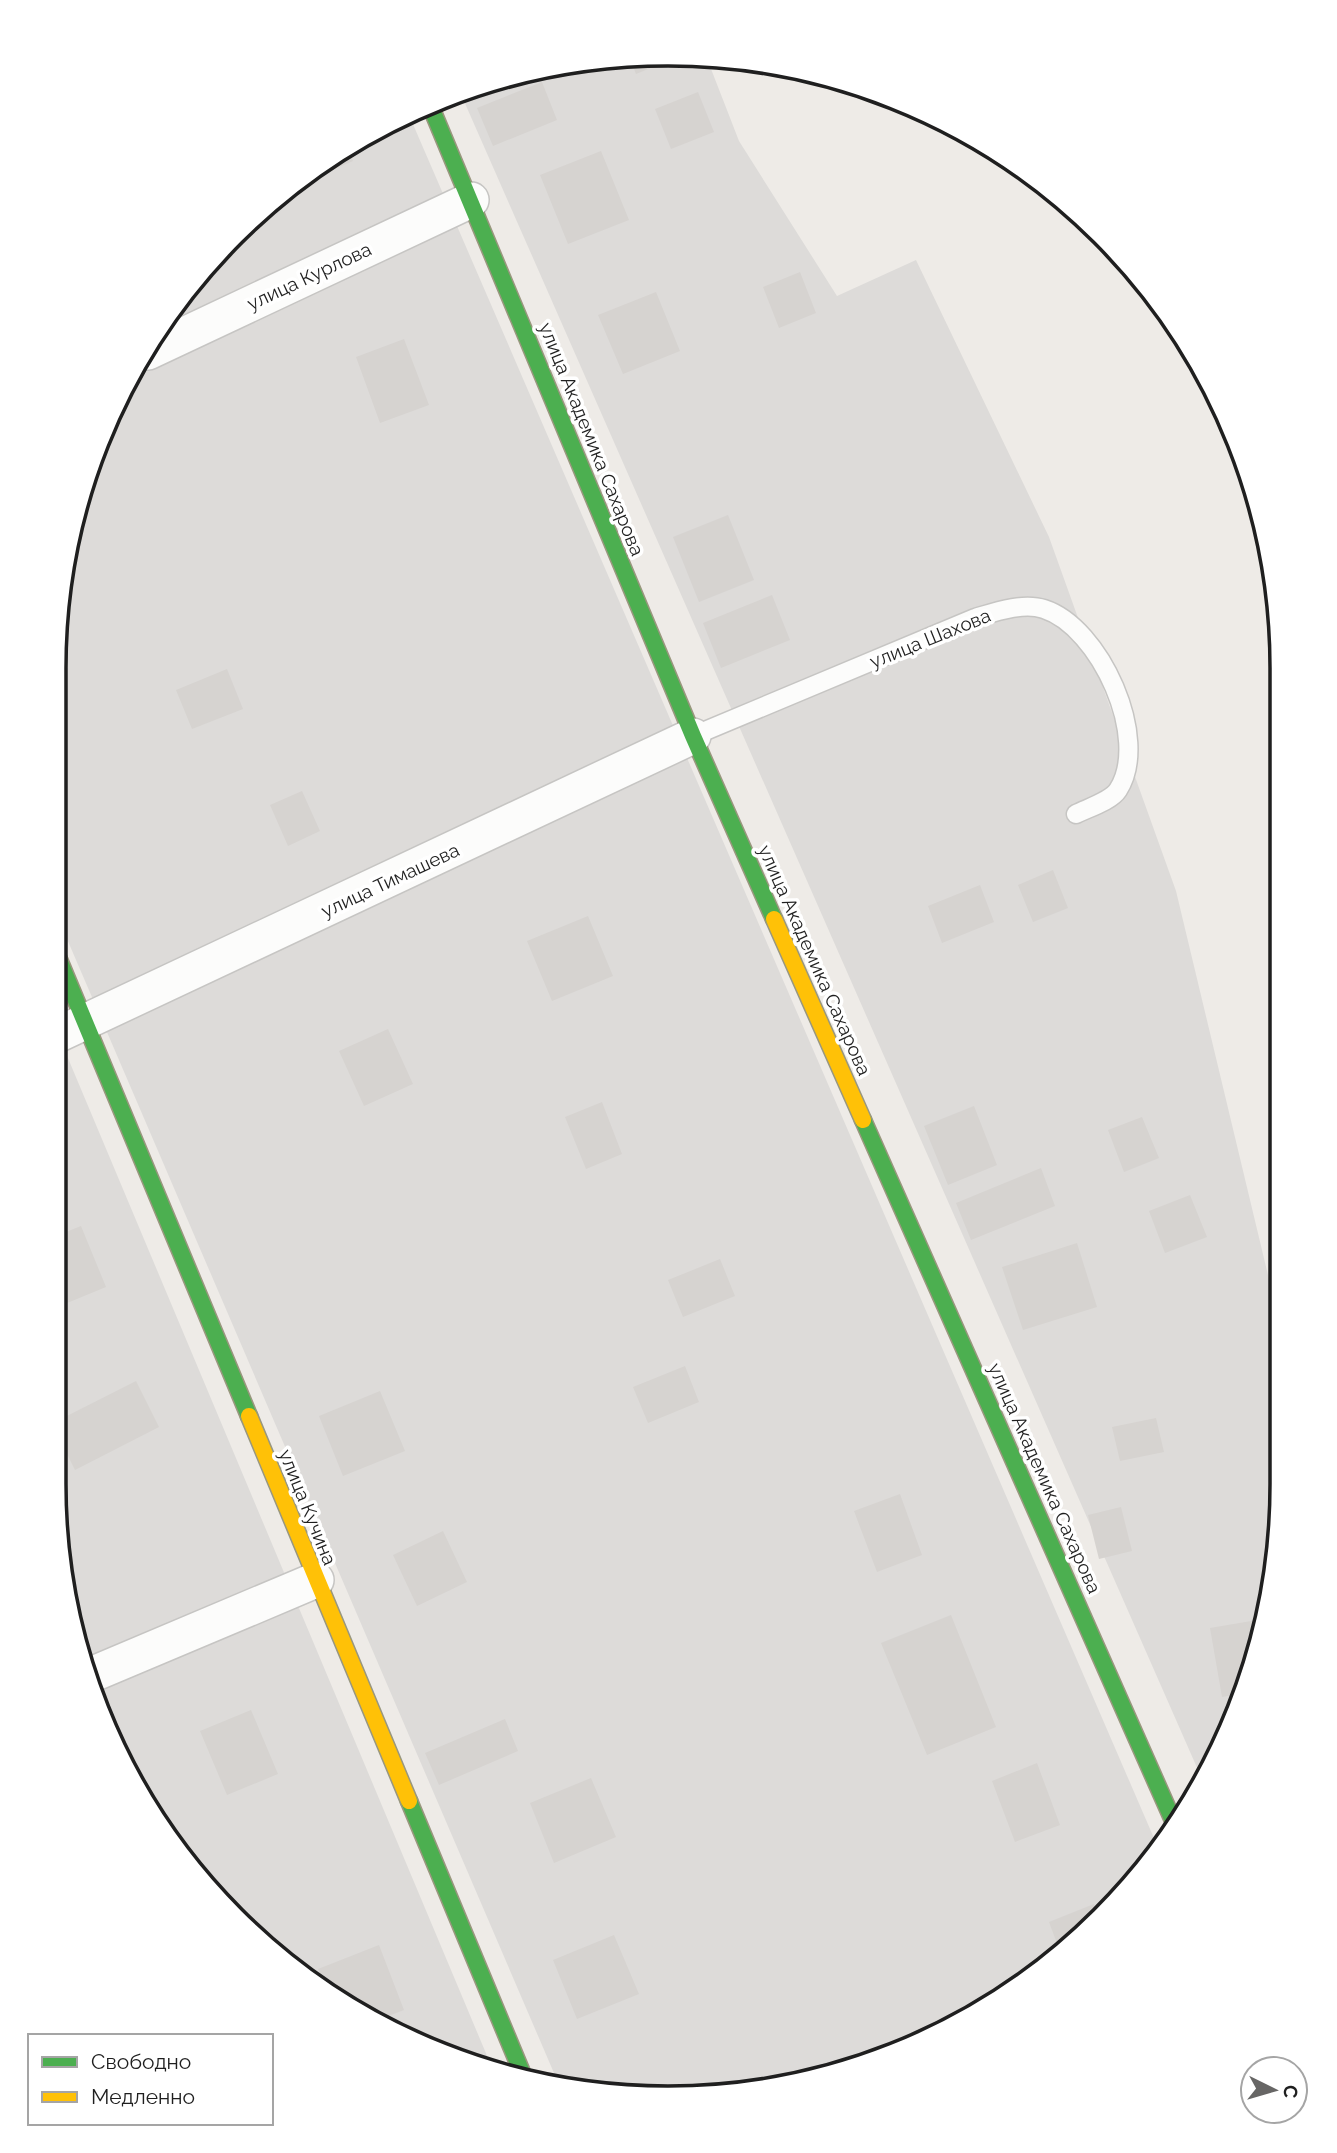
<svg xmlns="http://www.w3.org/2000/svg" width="1337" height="2153" viewBox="0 0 1337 2153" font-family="Raleway,sans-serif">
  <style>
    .residential { fill: #dddbd9 }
    .building { fill: #d6d3d0 }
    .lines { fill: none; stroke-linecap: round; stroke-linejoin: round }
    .lane-casing { stroke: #c6c5c3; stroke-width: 21 }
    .street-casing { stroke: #c6c5c3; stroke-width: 38 }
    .fast-casing { stroke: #99977e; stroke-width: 19 }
    .slow-casing { stroke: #99977e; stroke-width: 19 }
    .lane { stroke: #fcfcfb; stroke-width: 18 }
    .street { stroke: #fcfcfb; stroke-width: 35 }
    .fast { stroke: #4caf50; stroke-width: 16 }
    .slow { stroke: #ffc107; stroke-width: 16 }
    .labels { text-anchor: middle; stroke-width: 7; stroke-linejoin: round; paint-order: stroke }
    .street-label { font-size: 19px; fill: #1f1f1f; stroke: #fff }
    .rim { fill: none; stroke: #1f1f1f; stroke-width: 3.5 }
  </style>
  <rect width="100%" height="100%" fill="#eeebe7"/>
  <path class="residential" d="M706 56 739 141 837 296 916 260 1049 537 1176 891 1279 1321 1278 1564 1236 1719 1202 1779 460 92 588 60Z
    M409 115 1160 1852 1042 1972 866 2066 668 2099 557 2080 58 918 59 589 101 434 181 295 263 207 361 137Z
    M57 1032 493 2070 471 2066 327 1995 181 1858 87 1682 54 1484Z"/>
  <path class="building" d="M680 56 636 74 630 58Z
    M542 82 557 120 493 146 477 108Z
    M698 92 714 132 671 149 655 109Z
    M347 147 353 161 295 186 294 185Z
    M601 151 629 220 568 244 540 175Z
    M800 272 816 313 779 328 763 287Z
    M656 292 680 351 623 374 598 315Z
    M404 339 429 405 380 423 356 357Z
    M728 515 754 580 699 602 673 537Z
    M772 595 790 640 721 668 703 623Z
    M227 669 243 709 192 729 176 690Z
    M302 791 320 831 288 846 270 805Z
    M1053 870 1068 908 1033 922 1018 885Z
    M980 885 994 922 942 943 928 906Z
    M588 916 613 976 552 1001 527 941Z
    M388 1029 413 1084 364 1106 339 1051Z
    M602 1102 622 1154 586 1169 565 1117Z
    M974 1106 997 1165 948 1185 924 1126Z
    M1142 1117 1159 1158 1124 1172 1108 1130Z
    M1041 1168 1055 1206 971 1240 956 1203Z
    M1190 1195 1207 1237 1165 1253 1149 1211Z
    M81 1226 106 1287 55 1308 56 1236Z
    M1077 1243 1097 1307 1023 1330 1002 1267Z
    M720 1259 735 1296 683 1317 668 1280Z
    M685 1366 699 1402 648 1423 633 1387Z
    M136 1381 159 1427 75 1470 55 1430V1422Z
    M380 1391 405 1451 343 1476 319 1416Z
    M1156 1418 1164 1452 1120 1461 1112 1427Z
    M900 1494 922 1555 877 1572 854 1511Z
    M1121 1507 1132 1551 1099 1559 1088 1515Z
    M443 1531 467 1582 417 1606 393 1555Z
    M951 1615 996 1727 927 1755 881 1643Z
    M1263 1619 1243 1693 1222 1697 1210 1628Z
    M251 1710 278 1774 227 1795 200 1731Z
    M505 1719 518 1751 439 1785 425 1753Z
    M1037 1763 1060 1825 1015 1842 992 1781Z
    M591 1778 616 1837 554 1863 530 1803Z
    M1094 1904 1098 1916 1061 1954 1049 1922Z
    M614 1935 639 1994 577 2019 553 1960Z
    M379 1945 404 2010 378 2020 328 1995 318 1969Z"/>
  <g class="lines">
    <g class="lane-casing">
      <path id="lane" d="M693 736 975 618C995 612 1023 602 1044 609 1100 627 1151 739 1118 790 1111 801 1088 808 1076 814"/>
    </g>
    <g class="street-casing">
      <path id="street" d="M148 352 471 200
        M57 1035 693 736
        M86 1677 316 1580"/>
    </g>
    <g class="fast-casing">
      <path id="fast" d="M430 105 693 736 774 919
        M57 955 249 1416
        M863 1120 1175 1825
        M409 1801 523 2075"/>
    </g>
    <g class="slow-casing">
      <path id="slow" d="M774 919 863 1120
        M249 1416 409 1801"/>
    </g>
    <use href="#lane" class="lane"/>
    <use href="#street" class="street"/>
    <use href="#fast" class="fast"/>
    <use href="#slow" class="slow"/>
  </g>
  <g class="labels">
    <g class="street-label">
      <text transform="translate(309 276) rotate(-25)" y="7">улица Курлова</text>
      <text transform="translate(592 439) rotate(68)" y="7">улица Академика Сахарова</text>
      <text transform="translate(930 638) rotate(-22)" y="7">улица Шахова</text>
      <text transform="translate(390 880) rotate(-25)" y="7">улица Тимашева</text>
      <text transform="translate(815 960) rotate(66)" y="7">улица Академика Сахарова</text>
      <text transform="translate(1045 1478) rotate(66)" y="7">улица Академика Сахарова</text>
      <text transform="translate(308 1507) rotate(68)" y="7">улица Кучина</text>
    </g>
  </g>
  <path d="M0 0H1337V2153H0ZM668 66H668A602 602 0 0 1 1270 668V1484A602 602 0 0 1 668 2086H668A602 602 0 0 1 66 1484V668A602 602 0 0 1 668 66Z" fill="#fff" fill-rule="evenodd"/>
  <path class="rim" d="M668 66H668A602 602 0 0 1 1270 668V1484A602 602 0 0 1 668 2086H668A602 602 0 0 1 66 1484V668A602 602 0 0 1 668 66Z"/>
  <rect x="28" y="2034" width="245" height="91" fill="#ffffff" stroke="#a5a5a5" stroke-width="2"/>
  <rect x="42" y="2057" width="35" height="10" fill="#4caf50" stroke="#a5a5a5" stroke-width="2"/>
  <text x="91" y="2069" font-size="21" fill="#1f1f1f">Свободно</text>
  <rect x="42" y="2092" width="35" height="10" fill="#ffc107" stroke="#a5a5a5" stroke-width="2"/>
  <text x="91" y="2104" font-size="21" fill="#1f1f1f">Медленно</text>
  <g transform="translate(1274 2090) rotate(95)"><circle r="33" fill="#ffffff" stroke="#a5a5a5" stroke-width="2"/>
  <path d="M0-5L12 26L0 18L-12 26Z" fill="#676665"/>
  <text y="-10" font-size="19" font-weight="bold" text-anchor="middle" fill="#1f1f1f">С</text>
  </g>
</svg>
